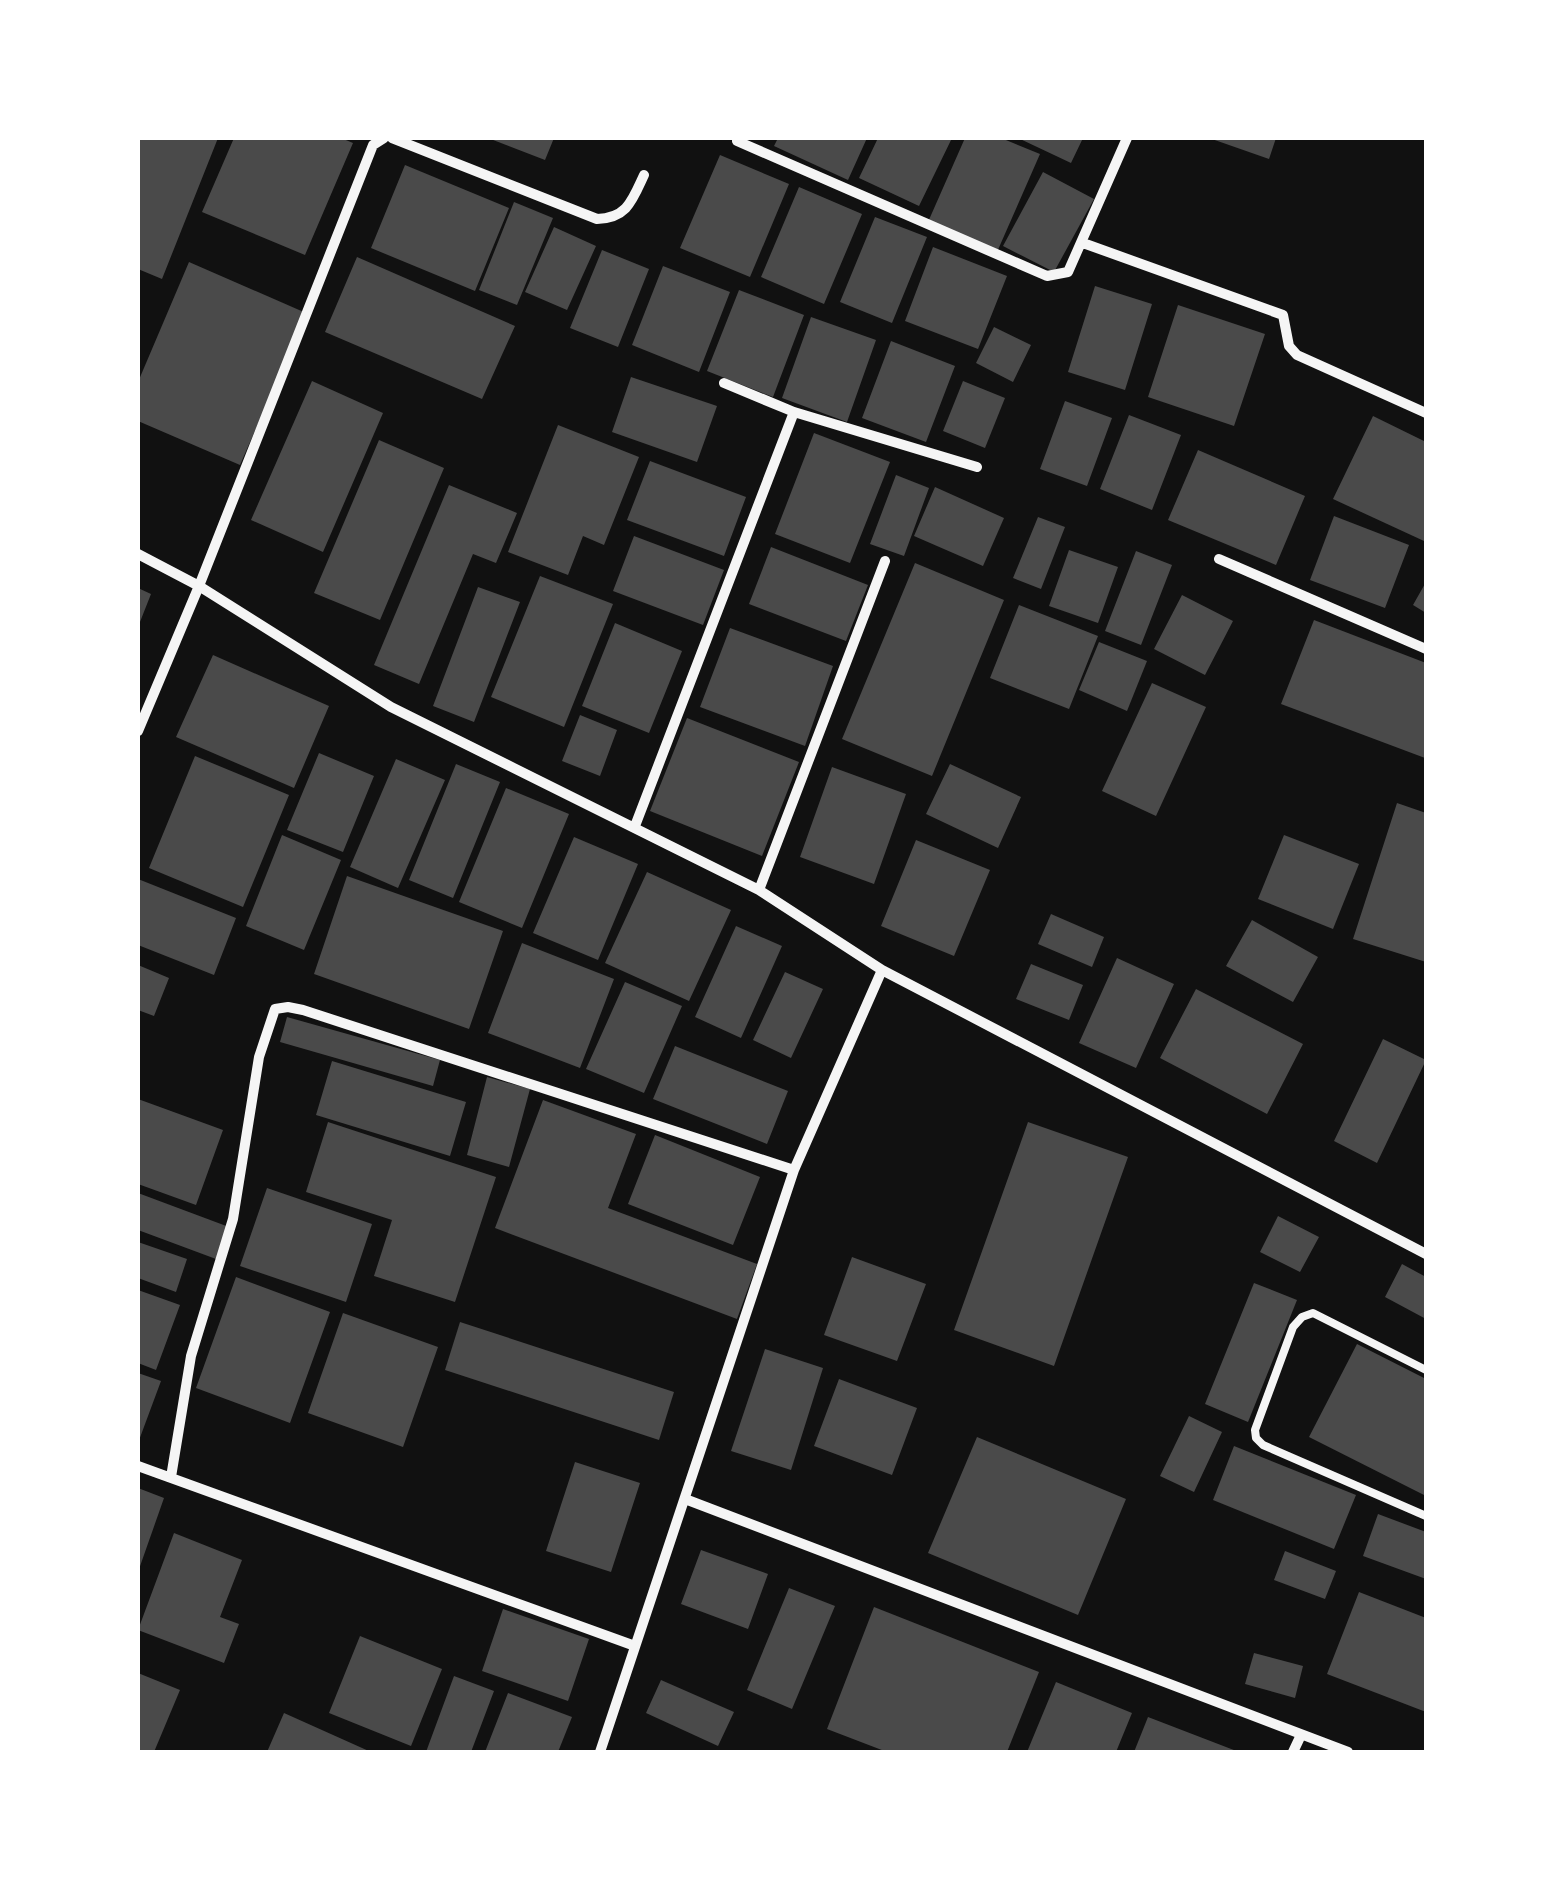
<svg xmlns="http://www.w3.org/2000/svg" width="1564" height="1890" viewBox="0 0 1564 1890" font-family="Raleway,sans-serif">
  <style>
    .building { fill: #4a4a4a }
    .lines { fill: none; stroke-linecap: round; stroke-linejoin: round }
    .service { stroke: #f5f5f5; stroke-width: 8 }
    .minor { stroke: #f5f5f5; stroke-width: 10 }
  </style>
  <rect width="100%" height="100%" fill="#111"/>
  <path class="building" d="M138 138H218L162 279 138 269Z
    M234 138H341L353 143 305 255 202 212Z
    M488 138H554L545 160Z
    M778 138H867L848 180 774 146Z
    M878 138H952L919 206 859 178Z
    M965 138H1001L1040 154 997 252 928 222Z
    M1018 138H1083L1071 163Z
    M1209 138H1276L1269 159Z
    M720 155 789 184 750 277 680 248Z
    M405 165 509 208 475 291 371 248Z
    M1043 172 1094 199 1054 272 1003 246Z
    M799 187 862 214 824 304 761 277Z
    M514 202 553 218 517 305 479 290Z
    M875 217 927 237 892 323 840 302Z
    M554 227 596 246 567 310 525 292Z
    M933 247 1007 276 978 349 905 321Z
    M602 250 649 269 618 347 570 328Z
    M357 257 515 326 482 399 325 332Z
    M189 262 306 313 240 465 138 421V382Z
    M663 266 730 292 699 372 632 345Z
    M1095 286 1152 304 1125 390 1068 372Z
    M739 290 804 315 773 397 707 371Z
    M1178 305 1265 334 1234 426 1148 397Z
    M811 317 876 340 847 422 782 398Z
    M994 327 1031 345 1013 382 976 363Z
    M891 341 955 366 926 442 862 418Z
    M631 377 717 406 697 462 612 432Z
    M312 381 383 413 323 552 251 520Z
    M963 381 1005 398 985 448 943 431Z
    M1065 401 1112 418 1087 486 1040 469Z
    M1129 415 1181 435 1152 510 1100 489Z
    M1373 416 1426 442 1424 541 1333 499Z
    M558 425 639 457 604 545 583 536 568 575 508 552Z
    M814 433 890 462 850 563 775 534Z
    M379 440 444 468 380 620 314 593Z
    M1198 450 1305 496 1276 565 1168 520Z
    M650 461 746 497 724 556 627 520Z
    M896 475 929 488 904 556 870 544Z
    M449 485 517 513 496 563 473 554 419 684 374 665Z
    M935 487 1004 518 983 566 914 536Z
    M1334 516 1409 545 1385 608 1310 580Z
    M1038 517 1065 527 1041 589 1013 578Z
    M634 536 724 570 703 625 613 591Z
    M771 547 868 585 846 641 749 604Z
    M1069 550 1118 567 1098 623 1049 606Z
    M1136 551 1172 565 1141 645 1105 631Z
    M915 563 1004 600 932 776 842 739Z
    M540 576 613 604 564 727 491 697Z
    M1426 582V613L1413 605Z
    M478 587 520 602 474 722 433 706Z
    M138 588 151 594 138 627Z
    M1182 595 1233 621 1205 675 1154 649Z
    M1019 605 1098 636 1069 709 990 678Z
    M1314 620 1426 663 1425 758 1281 704Z
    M615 623 682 651 649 733 582 706Z
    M730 628 833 666 805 746 700 707Z
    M1099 642 1147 661 1127 711 1079 690Z
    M213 655 329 706 294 788 176 737Z
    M1152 683 1206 707 1156 816 1102 791Z
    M580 715 617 730 600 776 562 761Z
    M687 718 799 762 762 856 650 811Z
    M319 753 374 776 343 852 287 830Z
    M195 756 289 795 243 907 149 868Z
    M396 759 445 780 398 888 350 867Z
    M456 764 500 782 453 898 409 880Z
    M950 764 1021 797 998 848 926 814Z
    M832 767 906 794 874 884 800 857Z
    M506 788 569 814 522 928 459 902Z
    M1397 803 1426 813V962L1353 939Z
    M282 835 341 860 304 950 246 926Z
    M1284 835 1359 864 1333 929 1258 899Z
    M574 837 638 864 598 960 533 933Z
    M916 840 990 870 954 956 881 926Z
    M647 872 731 910 689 1001 605 963Z
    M347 876 503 931 469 1029 314 974Z
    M138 879 236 918 214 975 138 945Z
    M1051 914 1104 937 1092 967 1038 944Z
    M1252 920 1318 957 1293 1002 1226 966Z
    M736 926 782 946 741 1038 695 1017Z
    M522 943 614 979 580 1068 488 1033Z
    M1117 958 1174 984 1136 1068 1079 1043Z
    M1031 964 1083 985 1069 1020 1016 999Z
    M138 965 169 978 154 1016 138 1010Z
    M785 972 823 989 791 1058 753 1040Z
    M625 982 682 1006 644 1093 586 1069Z
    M1196 989 1303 1044 1267 1114 1160 1058Z
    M287 1017 440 1060 433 1086 280 1042Z
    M1383 1039 1426 1060 1377 1163 1334 1141Z
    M675 1046 788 1091 767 1144 653 1099Z
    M332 1061 466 1102 450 1156 316 1115Z
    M487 1077 530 1089 509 1167 467 1155Z
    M138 1099 223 1130 196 1205 138 1184Z
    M543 1100 636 1134 608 1208 757 1264 737 1319 495 1228Z
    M328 1122 496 1177 455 1302 374 1276 392 1220 306 1192Z
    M1028 1122 1128 1157 1054 1366 954 1330Z
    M655 1135 760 1177 733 1245 628 1204Z
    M267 1188 372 1224 346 1302 240 1266Z
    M138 1193 229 1227 216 1259 138 1230Z
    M1278 1216 1319 1237 1300 1272 1260 1252Z
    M138 1242 187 1259 176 1292 138 1278Z
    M852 1257 926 1284 897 1361 824 1335Z
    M1402 1264 1426 1277V1319L1385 1297Z
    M236 1277 330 1312 290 1423 196 1388Z
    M1254 1283 1297 1300 1248 1422 1205 1404Z
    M138 1290 180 1305 156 1370 138 1363Z
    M343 1313 438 1347 403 1447 308 1413Z
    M460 1322 674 1392 659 1440 445 1370Z
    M1357 1344 1426 1379V1496L1309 1437Z
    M765 1349 823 1368 791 1470 731 1451Z
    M138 1373 161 1381 138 1443Z
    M839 1379 917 1408 892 1475 814 1446Z
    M1189 1416 1222 1432 1194 1492 1160 1476Z
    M977 1437 1126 1499 1078 1615 928 1553Z
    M1234 1446 1356 1495 1334 1549 1213 1500Z
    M575 1462 640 1483 611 1572 546 1551Z
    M138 1488 164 1498 138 1572Z
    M1378 1514 1426 1532V1579L1363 1556Z
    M174 1533 242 1560 220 1617 239 1624 224 1663 138 1630Z
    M701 1550 768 1574 748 1629 681 1604Z
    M1285 1551 1336 1571 1325 1599 1274 1580Z
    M789 1588 835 1606 792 1709 747 1690Z
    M1359 1592 1426 1618V1712L1327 1674Z
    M874 1607 1039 1672 1007 1752H887L827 1729Z
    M503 1609 589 1639 568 1701 482 1671Z
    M360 1636 442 1669 411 1746 329 1713Z
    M1254 1653 1303 1666 1295 1698 1245 1684Z
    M138 1673 180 1690 154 1752H138Z
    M454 1676 494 1691 471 1752H426Z
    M661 1680 734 1712 718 1746 646 1713Z
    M1056 1682 1132 1713 1116 1752H1027Z
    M508 1693 572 1717 558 1752H485Z
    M284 1713 371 1752H267Z
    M1148 1717 1239 1752H1134Z"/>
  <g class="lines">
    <path class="service" d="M1426 1370 1313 1313 1302 1317 1293 1327 1255 1430 1256 1438 1263 1445 1426 1516"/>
    <path class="minor" d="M392 138 597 219C627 218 632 201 644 175
      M737 141 1047 276 1068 272 1127 138
      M1083 243 1283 315 1289 346 1297 355 1426 413
      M724 383 794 412 977 467
      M138 554 199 586 391 707 759 890 882 970 1426 1254
      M1219 559 1426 649
      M138 731 199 586 373 145 384 138
      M635 826 794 412
      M759 890 885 561
      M138 1466 635 1646
      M171 1477 191 1356 233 1219 259 1057 275 1009 288 1007 303 1010 794 1170
      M685 1499 1348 1752
      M600 1752 794 1170 882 970
      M1293 1752 1301 1735"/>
  </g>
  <rect width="1564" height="1890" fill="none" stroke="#ffffff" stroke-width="280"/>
</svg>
